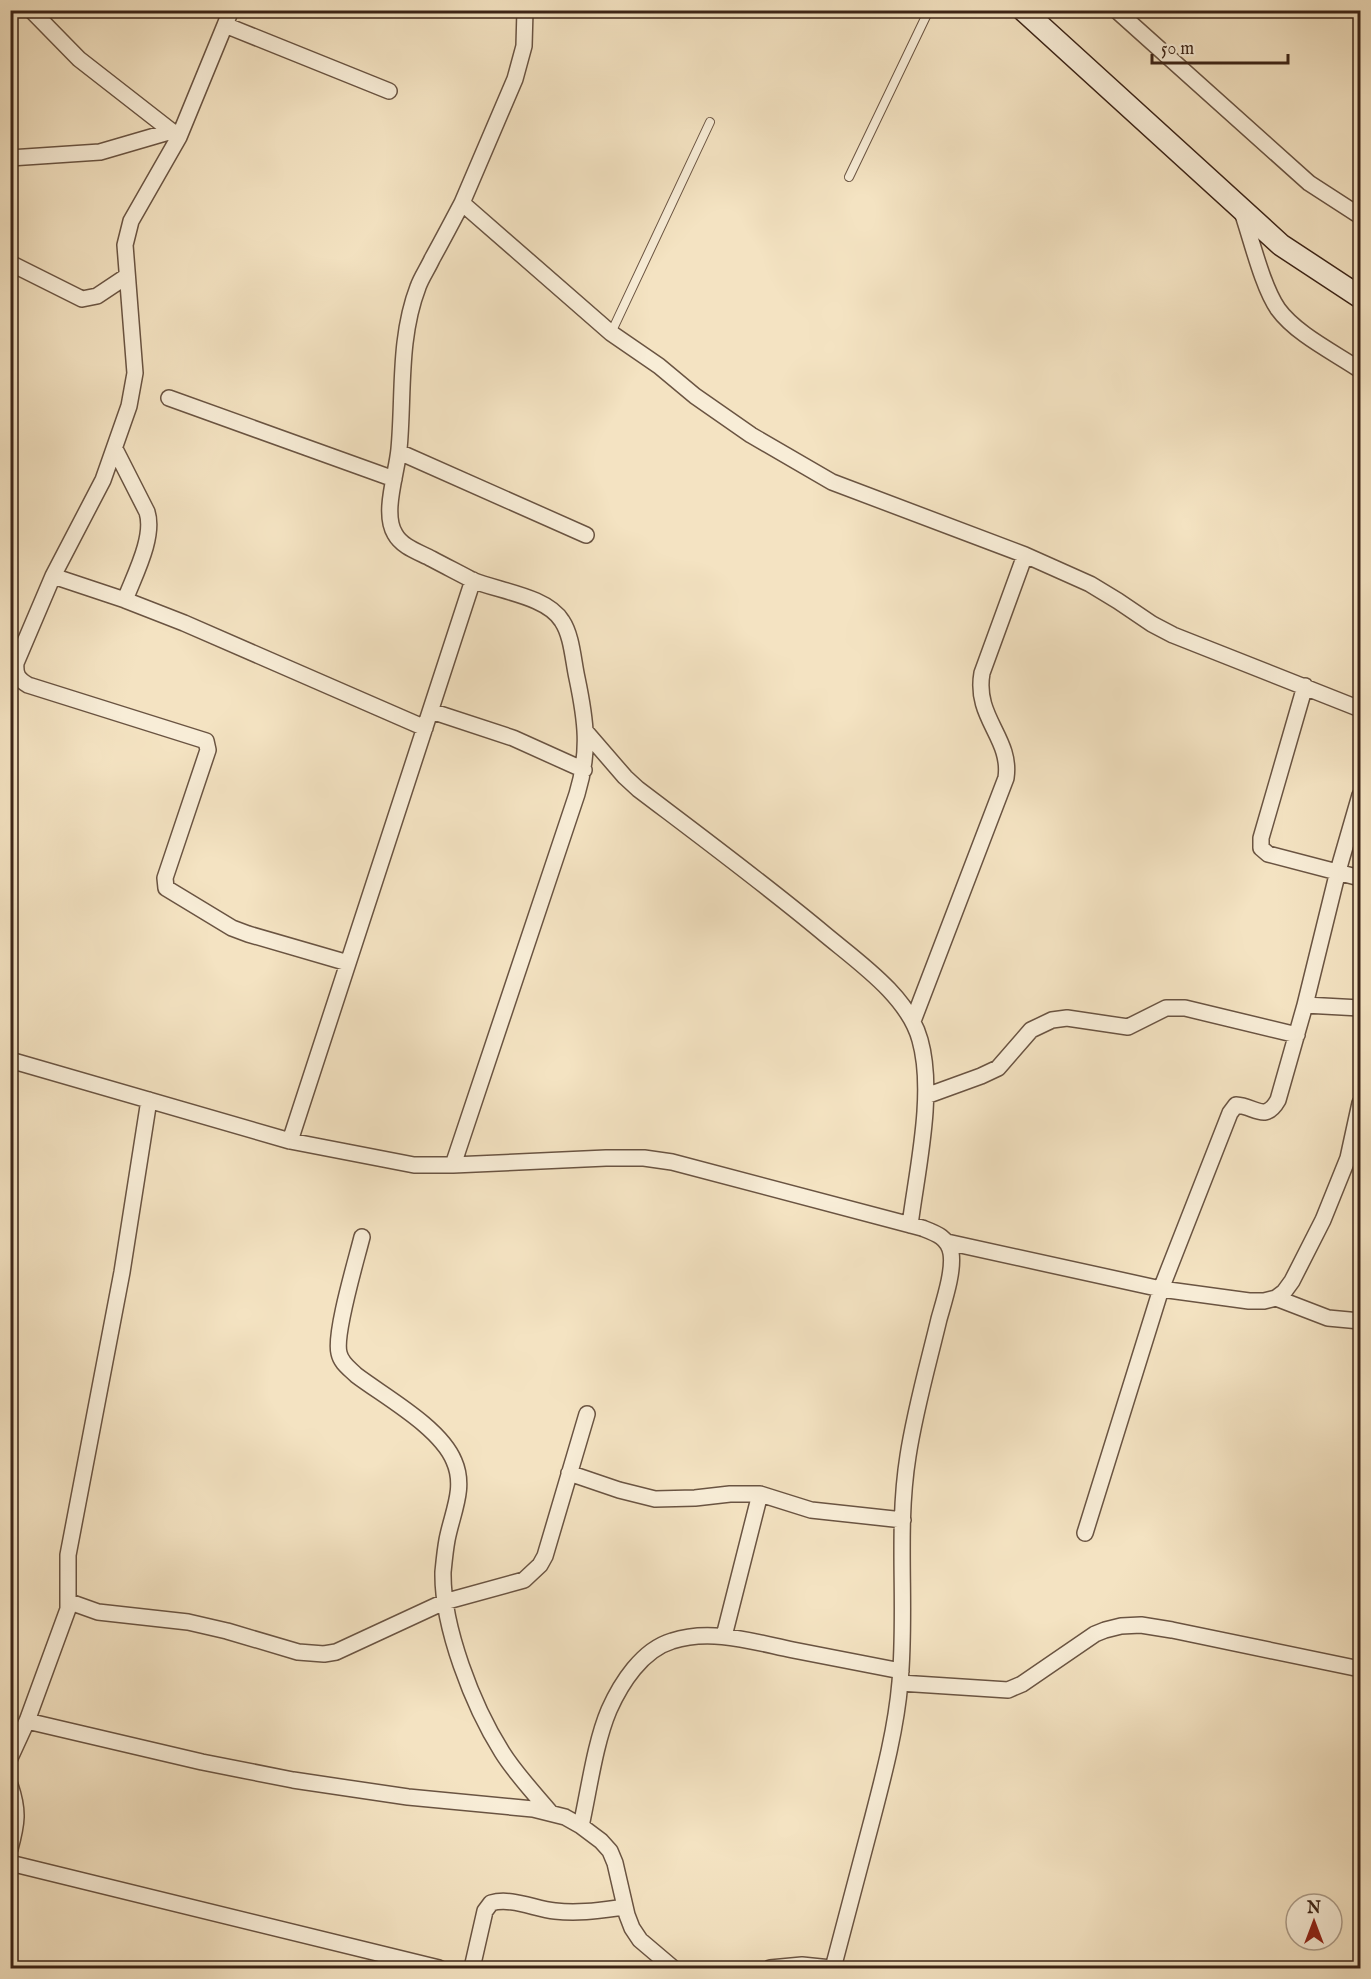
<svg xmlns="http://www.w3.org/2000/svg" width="1371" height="1979" viewBox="0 0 1371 1979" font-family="'IM FELL English',serif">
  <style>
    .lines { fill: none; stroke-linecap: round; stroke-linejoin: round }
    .lane-casing { stroke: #6a5442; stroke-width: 10 }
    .street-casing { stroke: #6a5442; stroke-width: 18 }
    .secondary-casing { stroke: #3c2417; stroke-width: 24 }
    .lane { stroke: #f8edd7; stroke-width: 8 }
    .street { stroke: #f8edd7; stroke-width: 15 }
    .secondary { stroke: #f8edd7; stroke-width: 21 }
  </style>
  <rect width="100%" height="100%" fill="#f4e3c2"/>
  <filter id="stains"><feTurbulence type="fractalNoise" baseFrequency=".00333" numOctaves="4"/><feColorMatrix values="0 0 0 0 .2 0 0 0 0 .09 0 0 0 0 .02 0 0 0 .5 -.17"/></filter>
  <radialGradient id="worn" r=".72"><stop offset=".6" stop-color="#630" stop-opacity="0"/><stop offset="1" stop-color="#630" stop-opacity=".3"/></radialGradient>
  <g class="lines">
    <g class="lane-casing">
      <path id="lane" d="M849 177 929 10
        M611 333 710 122"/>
    </g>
    <g class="street-casing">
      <path id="street" d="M31 10 79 59 179 137
        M231 10 225 25 389 91
        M525 10 524 46 515 79 462 203 611 333 659 366 695 396 751 435 832 482 1025 555 1090 584 1118 601 1152 624 1173 635 1360 709
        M1116 10 1309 183 1360 216
        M225 25 179 137 131 221 125 245 135 373 129 406 103 480 53 576 16 663C15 675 18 679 28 685L206 741 208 750 165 878 166 888 232 928 248 934 348 963
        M10 158 100 152 172 131
        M1241 209C1251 237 1262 286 1278 309 1296 334 1335 353 1360 370
        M10 263 82 299 97 296 127 276
        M169 398 394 479
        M115 449 147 512C155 537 134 576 125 600
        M399 452 586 535
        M53 576 125 600 184 623 425 728
        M1305 686 1261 838V848L1268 854 1360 878
        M431 711 513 738 584 770
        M586 732 625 777 638 789C700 836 762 882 821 931 855 960 908 995 920 1040 935 1093 917 1170 910 1225
        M1360 795 1338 871 1305 1005 1360 1008
        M913 1021 1006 778C1012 738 974 718 982 673L1025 555
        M10 1060 290 1141 414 1165H453L606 1158H644L672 1162 922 1228C935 1233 948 1237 951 1253 954 1271 944 1301 939 1319 928 1365 915 1410 908 1456 896 1531 907 1607 900 1682 896 1730 883 1778 871 1824 858 1872 846 1920 833 1968
        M926 1096 981 1076 998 1068 1031 1030 1052 1020 1067 1018 1128 1027 1166 1008H1185L1297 1035
        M290 1141 473 580
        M453 1165 577 794C590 751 586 721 577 678 573 660 572 636 562 621 547 596 498 591 472 580 459 573 445 566 432 559 419 552 402 547 395 534 382 513 397 473 399 449 404 396 398 339 418 287 421 278 428 268 432 259 442 241 452 222 462 203
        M362 1237C356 1261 334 1334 339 1353 341 1363 349 1368 356 1375 385 1397 440 1427 454 1461 466 1488 452 1513 447 1540 445 1551 444 1562 443 1572 442 1627 473 1706 502 1752 515 1773 534 1793 550 1812
        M947 1242 1161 1289 1249 1301H1264L1276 1298 1284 1292 1292 1281 1323 1220 1348 1158 1360 1103
        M1276 1298 1328 1318 1360 1321
        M569 1473 619 1490 655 1499 695 1498 730 1494H760L811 1510 903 1520
        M1085 1533 1161 1289 1230 1113 1236 1105C1255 1106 1265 1123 1278 1100L1305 1005
        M70 1602 98 1612 188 1622 227 1631 298 1652 324 1654 336 1652 444 1602 524 1580 540 1565 545 1556 587 1414
        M724 1636 760 1494
        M900 1683 1008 1690 1022 1684 1095 1634 1105 1630 1121 1626 1141 1625 1172 1630 1360 1669
        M27 1721 202 1762 293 1780 408 1797 533 1809 565 1817 581 1826 601 1841 610 1851 615 1863 627 1915 632 1928 640 1940 673 1968
        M10 1758 27 1721 68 1609V1555L122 1272 149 1100
        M10 1785C19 1811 17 1823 10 1849
        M581 1826C589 1790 595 1743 609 1710 621 1683 642 1650 672 1641 711 1628 754 1642 793 1650 829 1657 865 1664 901 1671
        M10 1863 439 1968
        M472 1968 485 1911 491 1903C511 1897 535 1909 555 1911 579 1914 602 1910 625 1907
        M770 1968 802 1965 831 1968"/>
    </g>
    <g class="secondary-casing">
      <path id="secondary" d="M1023 10 1281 245 1360 297"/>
    </g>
    <use href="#lane" class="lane"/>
    <use href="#street" class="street"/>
    <use href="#secondary" class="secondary"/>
  </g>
  <rect width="1371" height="1979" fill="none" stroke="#f4e3c2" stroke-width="36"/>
  <rect x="12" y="12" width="1347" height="1955" fill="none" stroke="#3c2417" stroke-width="3"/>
  <rect x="18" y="18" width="1335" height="1943" fill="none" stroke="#3c2417" stroke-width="1.5"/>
  <g transform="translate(1314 1922)"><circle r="28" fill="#f8edd7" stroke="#ad9d8a" stroke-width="1.5"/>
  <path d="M0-4.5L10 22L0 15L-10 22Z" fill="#8f2418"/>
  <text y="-9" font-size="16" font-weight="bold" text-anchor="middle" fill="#3c2417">N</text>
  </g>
  <path d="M1152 54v9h136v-9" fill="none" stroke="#3c2417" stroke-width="3"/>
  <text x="1161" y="54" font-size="18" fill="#3c2417" stroke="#f8edd7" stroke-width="4.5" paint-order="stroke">50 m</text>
  <rect width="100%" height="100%" filter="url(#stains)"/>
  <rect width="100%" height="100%" fill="url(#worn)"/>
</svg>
